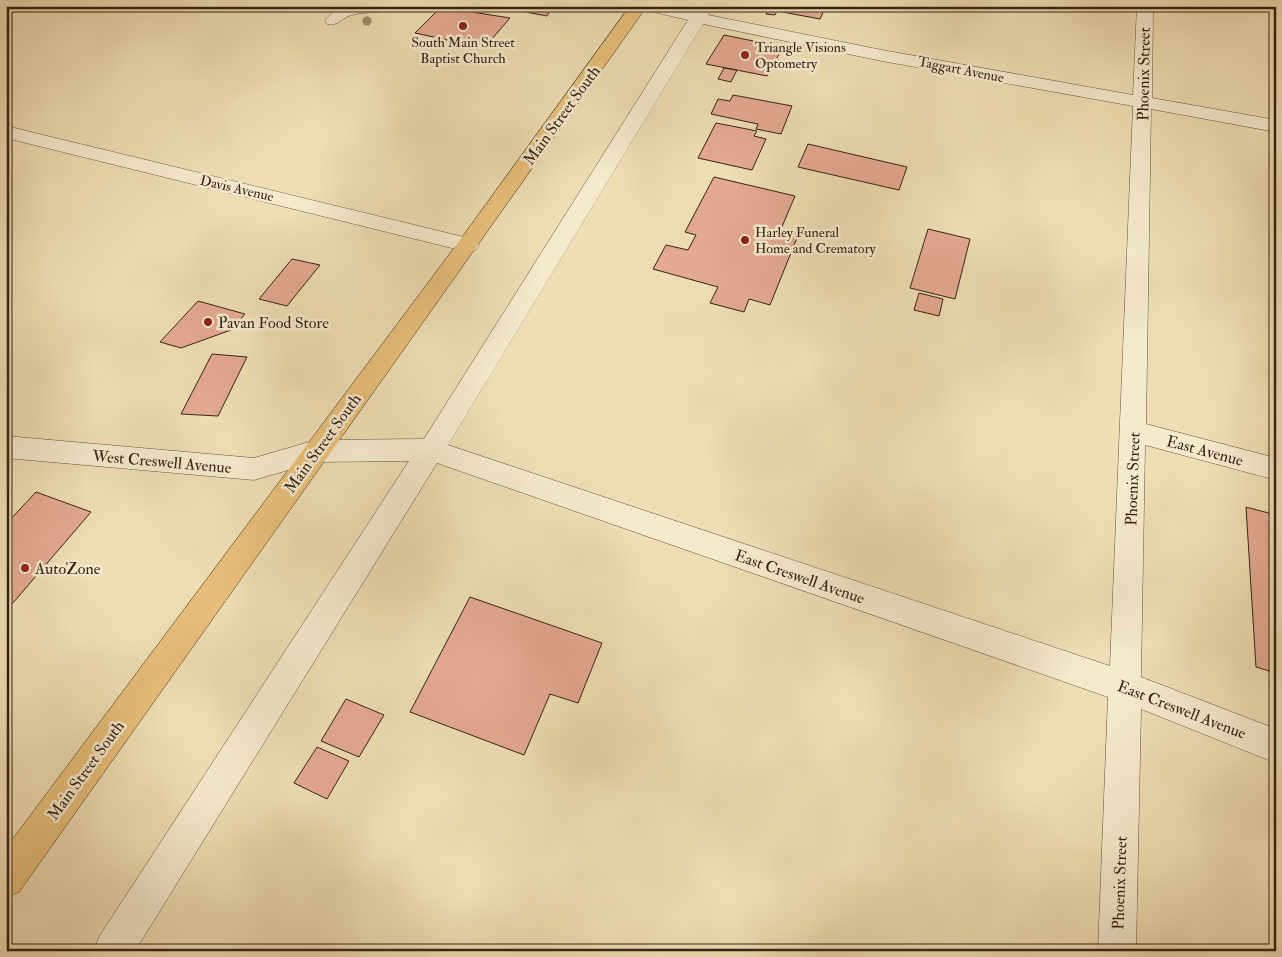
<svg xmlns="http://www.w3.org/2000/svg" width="1282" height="957" viewBox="0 0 1282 957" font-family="'IM FELL Double Pica',serif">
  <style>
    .building { fill: #e4aa92; stroke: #342316 }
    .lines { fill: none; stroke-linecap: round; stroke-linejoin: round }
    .minor-casing { stroke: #63523e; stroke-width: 1 }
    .major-casing { stroke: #342316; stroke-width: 1 }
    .minor { fill: #f5eace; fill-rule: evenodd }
    .major { fill: #e8bf7a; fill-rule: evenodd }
    .tree { fill: #9b8d6c }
    .poi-dot { fill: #8f2418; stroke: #f5eace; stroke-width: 2 }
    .labels { text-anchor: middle; stroke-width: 5; stroke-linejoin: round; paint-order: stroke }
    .far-poi-label { font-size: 14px; fill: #342316; stroke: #f5eace; text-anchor: start }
    .far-street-label { font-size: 14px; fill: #342316; stroke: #f5eace }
    .street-label { font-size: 16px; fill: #342316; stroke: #f5eace }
    .poi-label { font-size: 16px; fill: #342316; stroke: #f5eace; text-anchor: start }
  </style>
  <rect width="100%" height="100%" fill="#efdeb4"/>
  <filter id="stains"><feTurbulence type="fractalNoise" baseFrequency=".004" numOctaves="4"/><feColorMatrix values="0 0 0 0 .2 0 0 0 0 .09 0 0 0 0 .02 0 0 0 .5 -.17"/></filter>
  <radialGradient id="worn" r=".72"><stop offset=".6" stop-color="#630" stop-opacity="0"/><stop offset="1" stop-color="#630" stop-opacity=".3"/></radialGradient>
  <path class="building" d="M442 6H477L472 12 510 18 484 48 415 33Z
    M493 6H552L547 16Z
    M763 6H826L820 19 777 11 775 15 766 14 768 9 762 8Z
    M724 35 783 47 767 76 706 64Z
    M724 68 737 70 731 82 718 79Z
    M733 95 792 106 781 134 756 129 758 124 711 114 718 99 730 101Z
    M716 123 757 131 754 136 766 139 752 170 698 158Z
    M808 144 907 167 899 190 798 167Z
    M714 177 795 196 781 229 799 233 770 305 749 299 744 312 710 303 718 287 653 269 666 245 688 250 696 235 685 232Z
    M928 229 970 239 955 299 910 288Z
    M292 259 320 265 287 306 259 299Z
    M919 293 943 299 939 316 914 310Z
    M198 301 245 314 231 330 181 348 160 342Z
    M212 354 247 357 218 416 181 414Z
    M36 492 91 512 6 611V524Z
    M1246 507 1276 515V673L1256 667Z
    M470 597 602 643 578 703 550 694 524 755 410 712Z
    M346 699 384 715 359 757 321 741Z
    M317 747 349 761 327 799 294 783Z"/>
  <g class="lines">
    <g class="minor-casing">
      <path id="minor" d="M6 6H19L12 14 6 15Z
        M348 6H393L391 9 385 11C374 13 359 12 349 16 339 20 338 26 327 24L325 20 337 8Z
        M639 6H670L693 11 697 6H713L708 15 882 50 1133 95 1137 6H1153L1152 98 1276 120V132L1151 109 1146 424 1276 458V480L1145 445 1141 677 1276 729V763L1141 709 1136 951H1098L1108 697 437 463 135 951H94L99 937 409 461 316 462 254 480 6 458V436L254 458 316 440 424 439 688 20 641 9ZM703 24 882 61 1133 106 1110 666 448 445Z
        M6 126 468 238 476 240 479 245 476 250 468 252 6 138Z"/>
    </g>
    <g class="major-casing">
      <path id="major" d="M630 6H647L19 892 6 897V848L460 240Z"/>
    </g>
    <use href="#minor" class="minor"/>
    <use href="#major" class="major"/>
  </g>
  <circle class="tree" cx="367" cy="21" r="4.5"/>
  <g class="poi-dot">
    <circle cx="463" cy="26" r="5"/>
    <circle cx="745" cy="55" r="5"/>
    <circle cx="745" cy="240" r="5"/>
    <circle cx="208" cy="322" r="5"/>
    <circle cx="25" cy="568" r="5"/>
  </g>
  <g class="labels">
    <g class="far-poi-label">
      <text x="463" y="47" text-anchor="middle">South Main Street<tspan x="463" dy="16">Baptist Church</tspan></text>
      <text x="755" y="52">Triangle Visions<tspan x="755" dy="16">Optometry</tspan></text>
      <text x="755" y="237">Harley Funeral<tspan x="755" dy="16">Home and Crematory</tspan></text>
    </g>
    <g class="far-street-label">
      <text transform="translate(961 69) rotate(11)" y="5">Taggart Avenue</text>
      <text transform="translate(237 188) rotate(13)" y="5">Davis Avenue</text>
    </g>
    <g class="street-label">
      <text transform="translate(1143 74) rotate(-89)" y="6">Phoenix Street</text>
      <text transform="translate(561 115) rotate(-54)" y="6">Main Street South</text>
      <text transform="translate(322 443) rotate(-54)" y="6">Main Street South</text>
      <text transform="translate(1205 450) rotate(15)" y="6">East Avenue</text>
      <text transform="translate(162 461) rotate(5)" y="6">West Creswell Avenue</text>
      <text transform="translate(1132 479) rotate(-88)" y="6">Phoenix Street</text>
      <text transform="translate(800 576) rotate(19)" y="6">East Creswell Avenue</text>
      <text transform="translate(1182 709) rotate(21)" y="6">East Creswell Avenue</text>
      <text transform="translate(85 770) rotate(-54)" y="6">Main Street South</text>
      <text transform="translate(1119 883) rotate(-88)" y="6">Phoenix Street</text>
    </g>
    <g class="poi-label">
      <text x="218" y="328">Pavan Food Store</text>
      <text x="35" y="574">AutoZone</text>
    </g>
  </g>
  <rect width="1282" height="957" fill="none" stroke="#efdeb4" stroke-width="25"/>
  <rect x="8" y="8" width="1267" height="942" fill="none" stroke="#342316" stroke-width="2.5"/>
  <rect x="12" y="12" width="1257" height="932" fill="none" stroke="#342316"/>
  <rect width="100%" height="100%" filter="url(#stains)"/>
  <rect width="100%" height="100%" fill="url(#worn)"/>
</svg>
